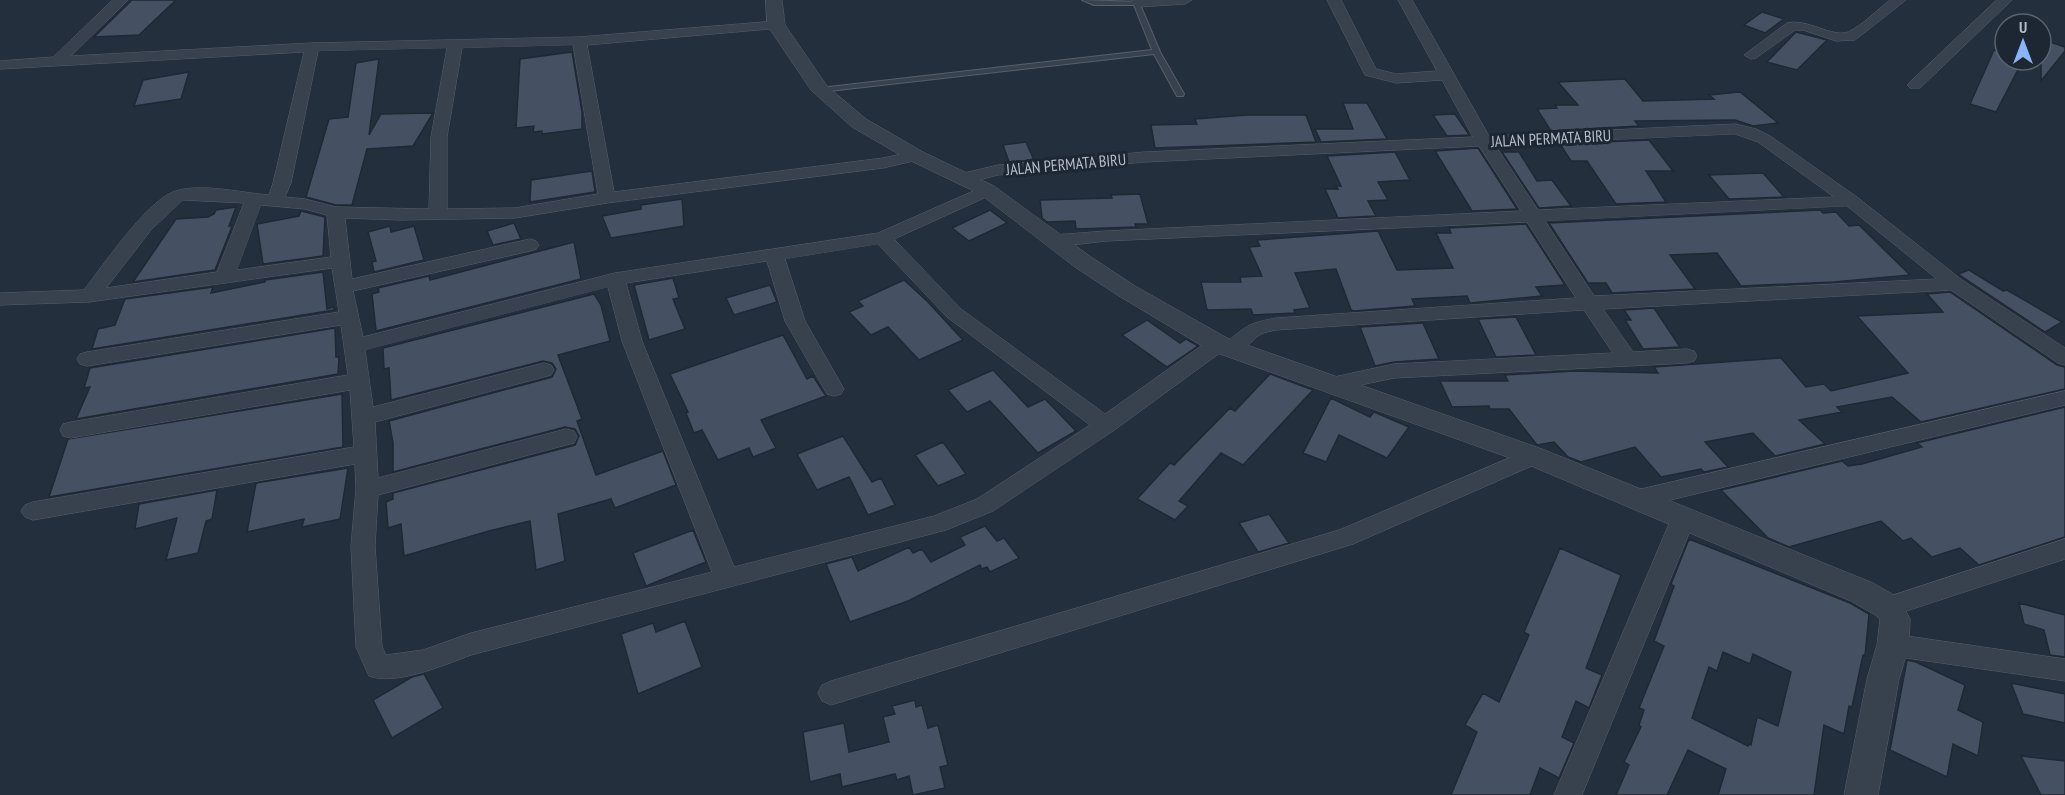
<svg xmlns="http://www.w3.org/2000/svg" width="2065" height="795" viewBox="0 0 2065 795" font-family="'PT Sans Narrow',sans-serif">
  <style>
    .building { fill: #455162; stroke: #1f2835; stroke-width: 1.5; fill-rule: evenodd }
    .lines { fill: none; stroke-linecap: round; stroke-linejoin: round }
    .service-casing { stroke: #565f6c; stroke-width: 2 }
    .minor-casing { stroke: #565f6c; stroke-width: 1 }
    .tertiary-casing { stroke: #565f6c; stroke-width: 1 }
    .service { fill: #38414e; fill-rule: evenodd }
    .minor { fill: #38414e; fill-rule: evenodd }
    .tertiary { fill: #38414e; fill-rule: evenodd }
    .labels { text-anchor: middle; stroke-width: 6; stroke-linejoin: round; paint-order: stroke }
    .street-label { font-size: 16px; fill: #b4bcc9; stroke: #1d2633 }
  </style>
  <rect width="100%" height="100%" fill="#242f3e"/>
  <path class="building" d="M132 0H176L139 35 94 37Z
    M1762 12 1784 19 1765 33 1744 25Z
    M1796 32 1827 40 1797 70 1767 62Z
    M2041 39 2065 47V51L2041 81Z
    M1994 50 2005 53V60H2023L1996 112 1970 104Z
    M572 52 582 112V129L542 134V131L533 132 534 126 516 128 520 59Z
    M379 59 369 135 381 114 433 113 413 146 367 149 352 205H336L306 197 329 119 348 117 356 63Z
    M189 72 181 99 134 106 143 80Z
    M1625 79 1643 101 1714 99 1709 95 1740 92 1778 123 1753 126 1735 120 1635 121 1639 126 1551 131 1537 109 1557 108 1555 105H1578L1558 82Z
    M1343 103H1367L1387 139 1321 142 1315 129H1353Z
    M1455 114 1468 133 1469 135 1447 136 1433 115Z
    M1247 115H1306L1316 142 1155 148 1151 125 1197 124 1195 119Z
    M1649 140 1673 171H1646L1666 202 1616 204 1587 161H1571L1560 144Z
    M1026 142 1034 160 1009 162 1003 145Z
    M1478 148 1517 209 1472 211 1435 151Z
    M1395 152 1410 180 1378 182 1388 200 1368 201 1376 216 1338 218 1325 189H1338L1336 186H1341L1327 156Z
    M1502 152H1519L1537 181 1552 180 1571 206 1539 208Z
    M592 171 595 192 530 202 531 180Z
    M1763 173 1784 197 1729 199 1709 175Z
    M1140 194 1148 224H1135L1136 227 1076 229 1075 221 1047 222 1042 218 1040 200 1112 198 1111 195Z
    M682 199 684 226 611 238 602 216 641 209V205Z
    M236 207 229 226 232 225 231 229 215 270 133 282 176 219 208 217 214 214 216 210Z
    M990 210 1007 223 969 241 952 228Z
    M1820 210 1823 213 1836 212 1849 226 1859 225 1910 275 1834 282 1741 286 1717 253 1670 255 1695 289 1612 293 1606 283H1588L1549 223Z
    M301 211 325 217 323 256 263 264 257 224 299 216Z
    M514 223 521 239 493 245 487 231Z
    M1526 224 1565 285 1536 287 1542 296 1470 303 1467 296 1412 299 1415 306 1354 311 1351 310 1336 269 1295 273 1310 308 1294 310 1295 313 1253 315 1251 309 1207 310 1201 282H1241L1240 277 1262 276 1249 247 1260 246 1257 240 1378 231 1397 270 1453 268 1436 233H1451L1449 228Z
    M390 226 391 232 414 226 424 260 374 272 372 262 376 261 368 232Z
    M574 242 581 279 376 331 372 294 379 292 378 288 429 276 430 280Z
    M1969 270 2003 291 2007 290 2062 322 2045 332 1958 274Z
    M323 272 327 309 334 307V310L92 349 98 329 115 325 125 299 213 287 211 293 265 282V280Z
    M673 278 679 298 673 299 685 329 649 340 634 285Z
    M904 280 927 301 963 340 919 360 888 327 871 335 849 312 863 306 858 301Z
    M770 285 777 302 734 315 726 298Z
    M1950 292 2057 365 2065 367V389L1921 422 1892 397 1837 407 1842 412 1799 420 1825 444 1775 456 1753 433 1705 442 1728 467 1704 472 1701 469 1661 477 1635 447 1581 462 1568 457 1554 442 1537 445 1509 409H1490L1489 406 1452 407 1440 381H1508L1505 375 1574 371 1658 373 1654 367 1781 358 1806 387 1824 384 1831 391 1908 373 1857 316 1943 312 1927 294Z
    M594 294 601 305 610 341 558 355 582 419 577 421 596 475 663 451 676 485 615 508 611 499 558 514 565 561 536 570 530 521 489 531 404 556 401 524 388 528 386 502 393 499V493L575 445 579 436 575 429 565 427 393 472V443L389 421 552 377 556 369 552 363 543 361 391 400 389 368 384 369 383 348Z
    M1654 308 1680 347 1643 349 1625 320H1631L1624 310Z
    M1516 317 1536 355 1496 357 1478 319Z
    M1147 320 1180 343 1186 339 1198 346 1167 367 1122 335Z
    M1423 323 1439 359 1394 362 1375 366 1360 327Z
    M335 328 336 357H339L338 374 76 419 90 387 84 388 90 368Z
    M783 335 807 379 813 376 826 396 761 420 776 448 753 457 749 448 718 460 702 430 694 433 686 413 688 412 670 374Z
    M993 370 1028 407 1045 399 1076 431 1038 453 990 401 967 412 948 390Z
    M1270 374 1313 390 1243 465 1221 453 1179 501 1188 506 1175 520 1137 499 1170 463 1174 465 1230 408 1235 411Z
    M342 394 343 447 49 497 68 439Z
    M1331 398 1370 417 1374 412 1409 427 1387 458 1339 435 1326 462 1303 453Z
    M2065 407V537L1979 565 1960 548 1932 557 1911 538 1903 541 1881 521 1789 547 1768 538 1721 490 1842 461 1848 466 1862 464 1922 447 1917 443Z
    M843 436 872 482 881 478 895 505 868 515 849 477 817 490 797 454Z
    M943 442 966 474 938 486 915 455Z
    M348 468 340 519 302 527 304 519 247 532 256 483Z
    M217 490 212 519 206 521 198 553 166 560 177 518 135 529 139 504Z
    M1269 514 1289 543 1258 552 1239 523Z
    M985 526 997 541 1004 538 1019 558 990 572 987 567 982 569 980 565 908 601 850 622 826 564 852 557 858 571 909 547 913 553 922 549 931 562 965 545 960 537Z
    M693 530 706 562 646 586 633 553Z
    M1689 539 1850 603 1869 614 1865 656 1863 655 1852 707 1849 706 1844 734 1824 725 1814 795H1718L1726 769 1688 750 1667 795H1616L1629 765 1624 762 1641 727 1639 725 1644 710 1639 708 1664 646 1654 641 1674 586 1671 584ZM1723 652 1750 664 1753 654 1791 672 1778 726 1757 717 1751 745 1749 744 1748 746 1692 718 1709 667 1717 671Z
    M1560 548 1621 575 1586 668 1602 675 1589 708 1576 701 1562 737 1574 743 1559 778 1540 768 1530 795H1451L1477 732 1465 725 1483 693 1499 702 1529 635 1524 632Z
    M2019 603 2065 615V657L2050 655 2044 630 2024 624Z
    M685 621 702 667 638 694 621 634 653 623 656 632Z
    M1907 660 1916 662 1965 685 1958 710 1983 722 1978 756 1953 744 1947 777 1890 750Z
    M424 674 443 708 392 738 373 700 412 677Z
    M2011 683 2065 694V723L2023 714Z
    M915 700 916 707 922 705 928 728 938 725 948 765 940 767 945 788 913 795 909 776 897 780 895 774 842 787 840 774 810 782 803 732 844 723 849 752 889 742 883 717 895 714 892 706Z
    M2021 756 2065 761V795H2041Z"/>
  <g class="lines">
    <g class="service-casing">
      <path id="service" d="M1082 0 1139 2 1160 52 1184 94 1183 96H1177L1154 54 820 92 816 90 820 88 1152 50 1134 5H1094Z"/>
    </g>
    <g class="minor-casing">
      <path id="minor" d="M113 0H128L71 56 312 43 579 37 776 21 783 25 781 28 587 45 614 192 883 158 916 151 924 156 922 159 883 168 607 203 515 218 401 220 345 218 352 279 530 239 536 241 539 245 536 249 530 251 353 291 363 337 615 273 878 233 987 185 993 186 996 190 993 194 894 239 961 309 1105 414 1211 339 1218 337 1227 342C1247 325 1250 323 1276 318L1576 298 1527 222 1106 241 1054 247 1048 245 1045 241 1048 237 1054 235 1106 231 1521 211 1479 146 1145 162 998 175 966 183 960 182 958 178 960 174 998 165 1145 152 1473 137 1442 80 1396 83 1365 75 1327 0H1341L1376 69 1396 74 1437 71 1398 0H1412L1489 136 1735 124 1756 129 1770 136 1857 197 1962 280 2065 348V365L2058 363 1951 290 1603 309 1633 352 1687 349 1694 351 1697 356 1694 361 1687 363 1394 378 1332 391 1325 389 1322 384 1325 379 1394 364 1613 353 1584 310 1276 330C1271 331 1265 332 1261 334 1248 342 1243 358 1226 353L1224 350 1113 431 993 511 946 530 471 655C444 665 396 686 369 676L356 647 351 546 356 489 355 464 33 520 25 517 21 511 25 505 33 502 354 447 350 390 71 438 63 436 60 430 63 424 71 422 348 375 341 325 87 366 80 364 77 359 80 354 87 352 339 312 332 268 89 302 0 305V293L84 290C103 266 145 203 173 192 198 182 242 193 269 195L273 183 304 52 0 69V61L53 57ZM573 45 598 194 515 208 447 209V137L462 48ZM447 48 431 137 429 209 336 207 305 199 285 197 291 183 318 51ZM1735 134 1758 142 1834 197 1538 210 1495 145ZM183 200 244 203 217 272 106 288 151 230ZM261 205 305 209 327 215 331 257 237 270ZM1847 206 1937 279 1594 296 1545 221ZM878 244 947 317 1090 425 977 499 934 516 734 567 642 341 626 283 767 261 785 321 827 394 834 396 841 394 844 389 805 321 785 259ZM608 287 622 341 712 572 471 633 423 650 386 655 382 647 375 546 378 495 566 445 574 443 577 437 574 431 566 429 378 478 375 422 551 375 554 370 551 365 544 363 373 407 365 350Z
        M1133 0H1192L1185 4 1137 7 1130 3Z
        M1890 0H1906L1855 40 1836 41 1803 30H1795L1756 58 1751 59 1744 55 1787 23C1807 18 1833 38 1848 32 1863 25 1877 10 1890 0Z
        M1997 0H2012L1920 88H1910L1907 85 1910 82Z
        M2065 391V405L1637 508 1629 505 1626 499 1629 493 1637 490Z
        M1533 448 1541 450 1544 456 1541 462 1353 544 831 705 822 701 818 693 822 685 831 681 1339 530Z
        M1683 510 1691 513 1695 519 1582 795H1554L1671 519 1675 513Z
        M2065 539V559L1888 617 1879 614 1876 607 1879 600Z
        M1893 634 2065 659V681L1893 656 1884 653 1880 645 1884 637Z"/>
    </g>
    <g class="tertiary-casing">
      <path id="tertiary" d="M766 0H782L785 25 827 86 866 119 923 152 994 186 1091 257 1135 286 1227 338 1542 449 1873 583 1899 598 1910 619 1909 645 1899 679 1878 795H1844L1867 679 1877 645 1880 620 1877 616 1851 601 1524 463 1209 350 1119 296 1075 267 980 194 909 160 852 127 811 90 767 25Z"/>
    </g>
    <use href="#service" class="service"/>
    <use href="#minor" class="minor"/>
    <use href="#tertiary" class="tertiary"/>
  </g>
  <g class="labels">
    <g class="street-label">
      <text transform="translate(1551 138) rotate(-3)" y="6">JALAN PERMATA BIRU</text>
      <text transform="translate(1066 164) rotate(-5)" y="6">JALAN PERMATA BIRU</text>
    </g>
  </g>
  <g transform="translate(2023 42)"><circle r="28" fill="#1d2633" stroke="#59626f" stroke-width="1.5"/>
  <path d="M0-4.5L10 22L0 15L-10 22Z" fill="#8ab4f8"/>
  <text y="-9" font-size="16" font-weight="bold" text-anchor="middle" fill="#b4bcc9">U</text>
  </g>
</svg>
